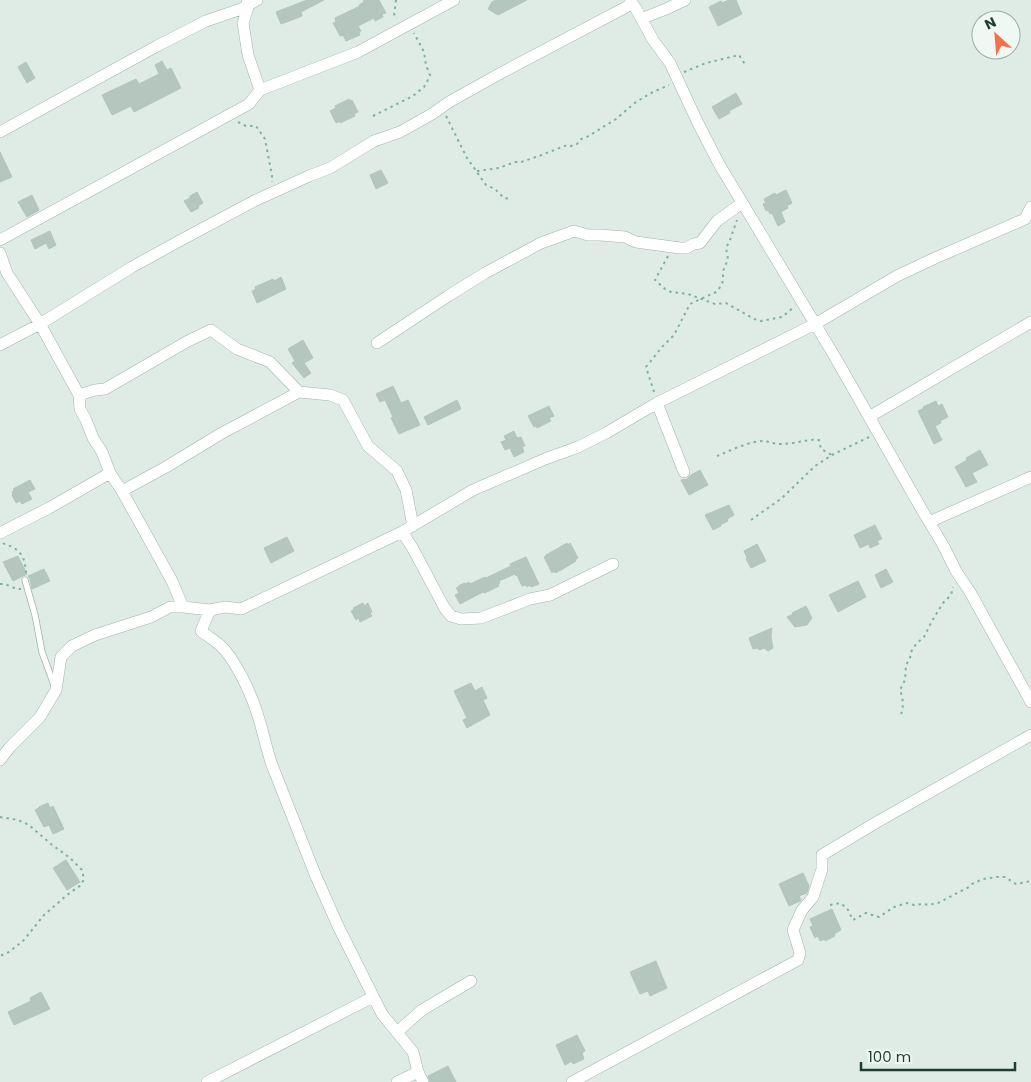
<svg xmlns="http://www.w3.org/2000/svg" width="1031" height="1082" viewBox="0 0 1031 1082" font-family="Poppins,sans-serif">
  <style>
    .building { fill: #b4c6be; stroke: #b1c6bc }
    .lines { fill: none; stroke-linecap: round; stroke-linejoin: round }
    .lane-casing { stroke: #a1b4ac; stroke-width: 7 }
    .street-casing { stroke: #a1b4ac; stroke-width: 12 }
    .path { stroke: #7cb29e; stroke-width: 2; stroke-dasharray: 2.5 4; stroke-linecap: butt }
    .lane { stroke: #fff; stroke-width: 5.5 }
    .street { stroke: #fff; stroke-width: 11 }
  </style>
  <rect width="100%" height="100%" fill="#dfece5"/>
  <path class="building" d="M307 0H324L301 12 302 16 281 24 276 12Z
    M363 0H379L386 13 382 14 383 17 375 21 374 18 358 26 361 31 359 32 360 35 346 41 343 35 340 36 338 32 333 23 336 22 335 18 360 6 359 5 364 2Z
    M496 0H527L498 15 488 9 492 2Z
    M729 0H736L742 14 718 26 709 7 721 1 722 3Z
    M162 61 167 70 171 68 181 88 134 112 131 106 112 115 102 95 136 79 139 84 159 74 155 65Z
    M26 62 35 78 27 83 18 67Z
    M736 93 742 104 729 111 730 113 719 119 712 107Z
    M349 99 350 101 352 100 358 112 354 114 355 116 340 123V121L336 123 330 111 336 108 335 106Z
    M0 152 12 177 0 182Z
    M381 170 388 183 376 189 370 175Z
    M786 190 792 203 787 206 788 208 781 212 785 222 778 226 772 213 770 214 768 210 766 211 763 204 766 203 764 199 775 193 776 195Z
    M197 192 203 203 198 206 199 208 191 212 184 201 190 198V196Z
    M32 195 39 210 27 217 18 202Z
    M50 231 56 245 49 249 46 243 35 249 31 240Z
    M281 277 286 289 257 303 252 291 256 289 255 287 273 279 274 281Z
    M303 340 313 358 304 363 311 373 304 378 292 363 295 361 288 349Z
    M393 386 401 403 408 400 420 425 399 434 391 418 393 417 385 400 380 402 376 394Z
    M457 400 461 409 428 425 424 417Z
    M936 401 938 406 942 404 948 417 940 421 941 423 935 426 942 440 934 444 918 411 924 408 923 407Z
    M549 406 554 416 549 418 551 421 537 428 536 426 534 427 528 416Z
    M514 431 517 438 521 437 525 446 522 447 524 452 514 457 510 448 505 450 501 442 506 440 504 436Z
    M980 450 988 465 972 473 977 482 966 487 955 467 967 460 966 458Z
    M700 470 708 485 689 495 681 480 687 479 691 475Z
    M30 480 35 489 28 492 32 499 22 504 20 501 16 503 12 495 13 494 12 492 14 490 13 489Z
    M729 505 734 515 727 519 728 521 720 525 721 526 713 530 705 515Z
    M875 525 882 539 877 541 879 544 870 548 869 544 860 548 854 535Z
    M287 537 294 551 271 563 264 548Z
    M567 543 568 545 570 543 578 558 575 560 576 561 563 569 555 573 554 571 552 573 544 557 546 556V555Z
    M757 544 766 561 751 568 746 559 747 558 744 551Z
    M18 556 27 574 13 581 3 562Z
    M526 557 539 584 531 587 530 585 527 587 526 585 522 586 517 575 516 576 515 574 499 581 500 583 498 584 499 586 489 591 484 593 483 592 460 604 455 595 459 593 456 588 459 587 458 586 465 583 466 584 469 582 470 584 485 577 486 578 511 566 510 564Z
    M44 569 50 581 32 589 30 579 28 576Z
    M886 569 893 582 881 588 875 575Z
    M858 581 866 597 838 612 829 595Z
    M363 603 364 606 368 603 372 612 370 613 372 616 360 622 359 618 356 620 351 611 354 610 353 608Z
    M806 606 812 618 807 625 795 627 787 617 793 614 792 613Z
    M772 628 771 636 773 648 768 651 764 648 760 650 757 648 753 649 749 638Z
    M471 683 475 691 482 687 487 698 483 700 490 715 467 728 463 720 467 718 454 691Z
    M48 803 50 808 53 806 64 829 53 834 49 825 44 827 35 810 39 808V807Z
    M66 860 80 882 67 890 53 868Z
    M803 873 809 886 807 893 799 896 801 900 800 901 789 906 779 884Z
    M832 909 841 930 834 934 835 936 825 941V939L820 941 818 936 815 938 810 927 813 926 810 919Z
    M656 961 667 988 650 996 648 991 640 994 630 972Z
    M41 992 50 1009 14 1025 8 1012 31 1001 30 998Z
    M577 1035 585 1051 582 1053 584 1059 573 1064 572 1061 565 1065 556 1045Z
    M448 1066 456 1082H430L428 1076Z"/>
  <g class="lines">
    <g class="lane-casing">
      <path id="lane" d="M25 580 35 615 42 652 54 685"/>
    </g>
    <g class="street-casing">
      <path id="street" d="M630 0 635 7 653 40 670 63 697 121 719 164 835 357 922 510 943 545 956 571 970 592 1031 702
        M247 3 249 4 243 23 248 55 260 90
        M641 19 666 9 685 0
        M0 132 157 46 206 21 241 9 257 0
        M0 240 249 104 260 90 358 52 454 0
        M0 253 7 273 40 324 79 395 80 409 86 420 93 438 102 452 110 473 122 491 172 581 183 607
        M377 343 448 296 485 273 541 243 574 231 588 235H600L625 237 636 242 680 248H686L694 244 700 243 717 221 742 203
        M0 345 40 324 132 267 181 240 254 201 309 176 330 168 374 141 400 132 432 114 449 102 501 73 632 4
        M79 395 95 390 105 389 188 341 211 330 237 349 270 362 299 392 330 395 343 400 368 446 397 471 406 490 413 526
        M657 403 684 472
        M869 417 1031 322
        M122 491 166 467 222 433 299 392
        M929 522 1031 477
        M402 532 412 547 444 607 451 616 461 619 481 618 530 599 550 595 613 564
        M0 533 49 508 110 473
        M210 610 201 631C207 636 214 640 220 645 235 659 251 693 257 713 263 730 266 748 272 765L315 874 338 926 382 1014 413 1052 418 1072 423 1082
        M0 760 10 747 40 717 56 690 61 657 72 646 95 635 151 617 170 607H183L210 610 225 607 241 609 402 532 473 490 545 459 578 447 606 433 657 403 815 324 897 276 935 258 1025 219 1031 207
        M397 1032 422 1010 471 981
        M207 1082 373 997
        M397 1082 418 1072
        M572 1082 798 960 800 953 793 930 802 910 813 897 822 869V855L877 822 1031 735"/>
    </g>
    <path class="path" d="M396 0 394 16 397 18
      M684 72 706 63 739 55 746 66
      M373 116 413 96 424 87 429 78 430 75 426 65 424 52 414 33
      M446 116 467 158 486 185 495 189 504 198 511 199
      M238 122 246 126H256L265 139 272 176V182
      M477 171 499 168 515 162H521L539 156 567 145 571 146 577 144 581 139 587 137 616 119 636 102 651 93 669 85
      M668 256 655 280 665 289 671 292 688 294 715 304 726 303 754 319 761 321 782 317 794 307
      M654 392 646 367 662 347 674 335 690 304 716 292 721 286 723 281V271L728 259 726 248 730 240 737 220
      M717 456C732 450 749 441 765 441 769 442 773 443 777 444 782 444 787 444 792 443 802 442 808 439 819 440L821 449 832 455
      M751 520 782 498 815 466 832 455 869 437
      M3 543C7 546 10 545 14 548 24 554 25 562 26 573
      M0 584C8 583 14 590 21 589
      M901 714C904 707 903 698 900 690L905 680 906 665 910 658 911 652 916 644 924 637 932 621 943 603 951 595 953 587
      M0 817 18 820 29 825 51 844 70 858 82 870 84 879 81 885 67 895 44 915 24 940 9 952 0 956
      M830 905 840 903 847 908 853 920 866 913 879 917 894 907 907 903 914 905 924 904 928 905 938 903 969 887 972 884 983 879 997 877H1005L1016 884 1031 881"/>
    <use href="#lane" class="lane"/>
    <use href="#street" class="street"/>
  </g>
  <g transform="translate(996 35) rotate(334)"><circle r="24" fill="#eff8f3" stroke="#9bada6"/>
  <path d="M0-4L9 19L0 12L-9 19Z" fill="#fe6d4a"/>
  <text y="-8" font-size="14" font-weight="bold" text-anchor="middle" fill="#1e3d33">N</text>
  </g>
  <path d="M861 1062v8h154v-8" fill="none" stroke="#1e3d33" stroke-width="2.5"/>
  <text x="868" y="1062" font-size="15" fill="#1e3d33" stroke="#eff8f3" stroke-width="4" paint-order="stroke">100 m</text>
</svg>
